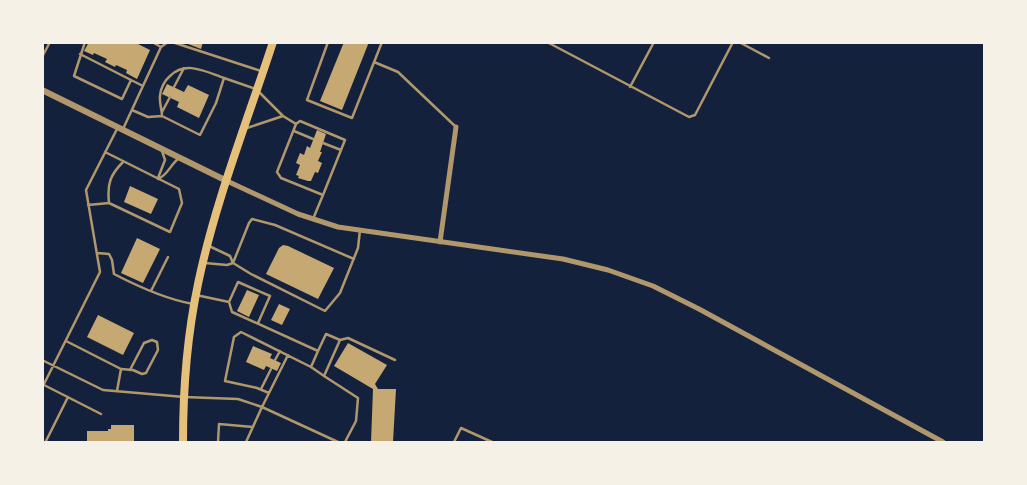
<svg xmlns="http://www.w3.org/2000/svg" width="1027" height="485" viewBox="0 0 1027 485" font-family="'Exo 2',sans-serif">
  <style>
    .building { fill: #c6a872 }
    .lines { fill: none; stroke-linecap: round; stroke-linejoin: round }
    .service { stroke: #b1986c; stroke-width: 2.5 }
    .minor { stroke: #b1986c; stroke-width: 5 }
    .tertiary { stroke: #b1986c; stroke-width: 6 }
    .primary { stroke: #e5c07b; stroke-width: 8 }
  </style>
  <rect width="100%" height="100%" fill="#14213d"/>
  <path class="building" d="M89 42H134L150 50 137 79 126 73 127 70 116 65 115 67 105 62 107 59 94 53 93 55 84 51Z
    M183 42H203L201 49Z
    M344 42H369L342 110 320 101Z
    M167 84 184 92 188 85 209 95 199 118 177 107 179 102 162 94Z
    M317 130 326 134 320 152H322L318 161 322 163 318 173 315 172 311 181H308L298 178 299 176 296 175 300 165 296 163 300 153 304 155 307 146 310 148Z
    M130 186 158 199 151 214 124 202Z
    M137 238 160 249 143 283 121 273Z
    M283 245 288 246 334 268 318 299 266 274 279 248Z
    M247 290 259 295 249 317 237 311Z
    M279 304 290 309 282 325 271 320Z
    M98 315 134 333 123 355 87 337Z
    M348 343 387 365 375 384 378 389H396L393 442H371L373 389 334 366Z
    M253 346 272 354 270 358 281 363 277 371 266 366 264 370 246 362Z
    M111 425H134V442H87V431H108V429H111Z"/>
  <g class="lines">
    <path class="service" d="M85 42 74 76 122 99 131 80 143 86
      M152 42 161 47
      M172 42 261 71
      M328 42 307 100 352 118 382 42
      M547 42 689 117 695 115 733 42
      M739 42 769 58
      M80 54 131 80
      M42 57 50 42
      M374 62 398 72 456 127
      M224 78 256 89
      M174 87 184 68
      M630 87 654 42
      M258 91 283 116 296 124
      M132 110 148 117 162 116 200 135 216 103 224 78C206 72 186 60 170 76 165 80 160 89 160 96 159 102 162 110 162 116
      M162 112 170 97
      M300 121 345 140 323 195 281 178 277 172 296 124Z
      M247 128 283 116
      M123 129 161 47 168 42
      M294 131 313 139
      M323 143 341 150
      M158 178 165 160 162 151
      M158 179C168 175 170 165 179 158
      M109 203C107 184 110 175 123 162
      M88 205 109 203 170 232 182 203 179 189 105 152
      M313 219 323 195
      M209 246 230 256 233 263 251 274 325 311 340 293 358 248 360 230
      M97 253 109 254 112 260 114 274C139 287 165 299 193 304
      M205 263 227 265 233 263 249 223 252 219 275 225 354 259
      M151 291 168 257
      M196 295 229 302
      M258 323 270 296 238 282 229 302 232 312 318 351 326 334 340 340 324 376 358 398 356 421 345 442
      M340 340 348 338 395 360
      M66 341 121 369 117 391
      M42 360 103 390 184 397 238 399 262 407 269 393 257 388 225 381 234 337 241 332 311 367 324 376
      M275 360 280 351
      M311 367 318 351
      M121 369 133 370 142 374 146 373 158 350 157 342 152 340 144 343 130 370
      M44 385 101 414
      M42 388 100 272 86 190 117 129
      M261 389 271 369
      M269 393 288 355
      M46 441 68 397
      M218 442 219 424 253 427
      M246 442 262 407 338 442
      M454 442 461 428 492 442"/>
    <path class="minor" d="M227 181 298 214 338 227 563 259 608 270 653 286 699 309 943 442
      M440 242 456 127"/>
    <path class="tertiary" d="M42 90 227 181"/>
    <path class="primary" d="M183 442C183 390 187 336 198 284 215 202 247 122 273 42"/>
  </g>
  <rect width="1027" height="485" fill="none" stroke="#f6f1e7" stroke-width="88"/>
</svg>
